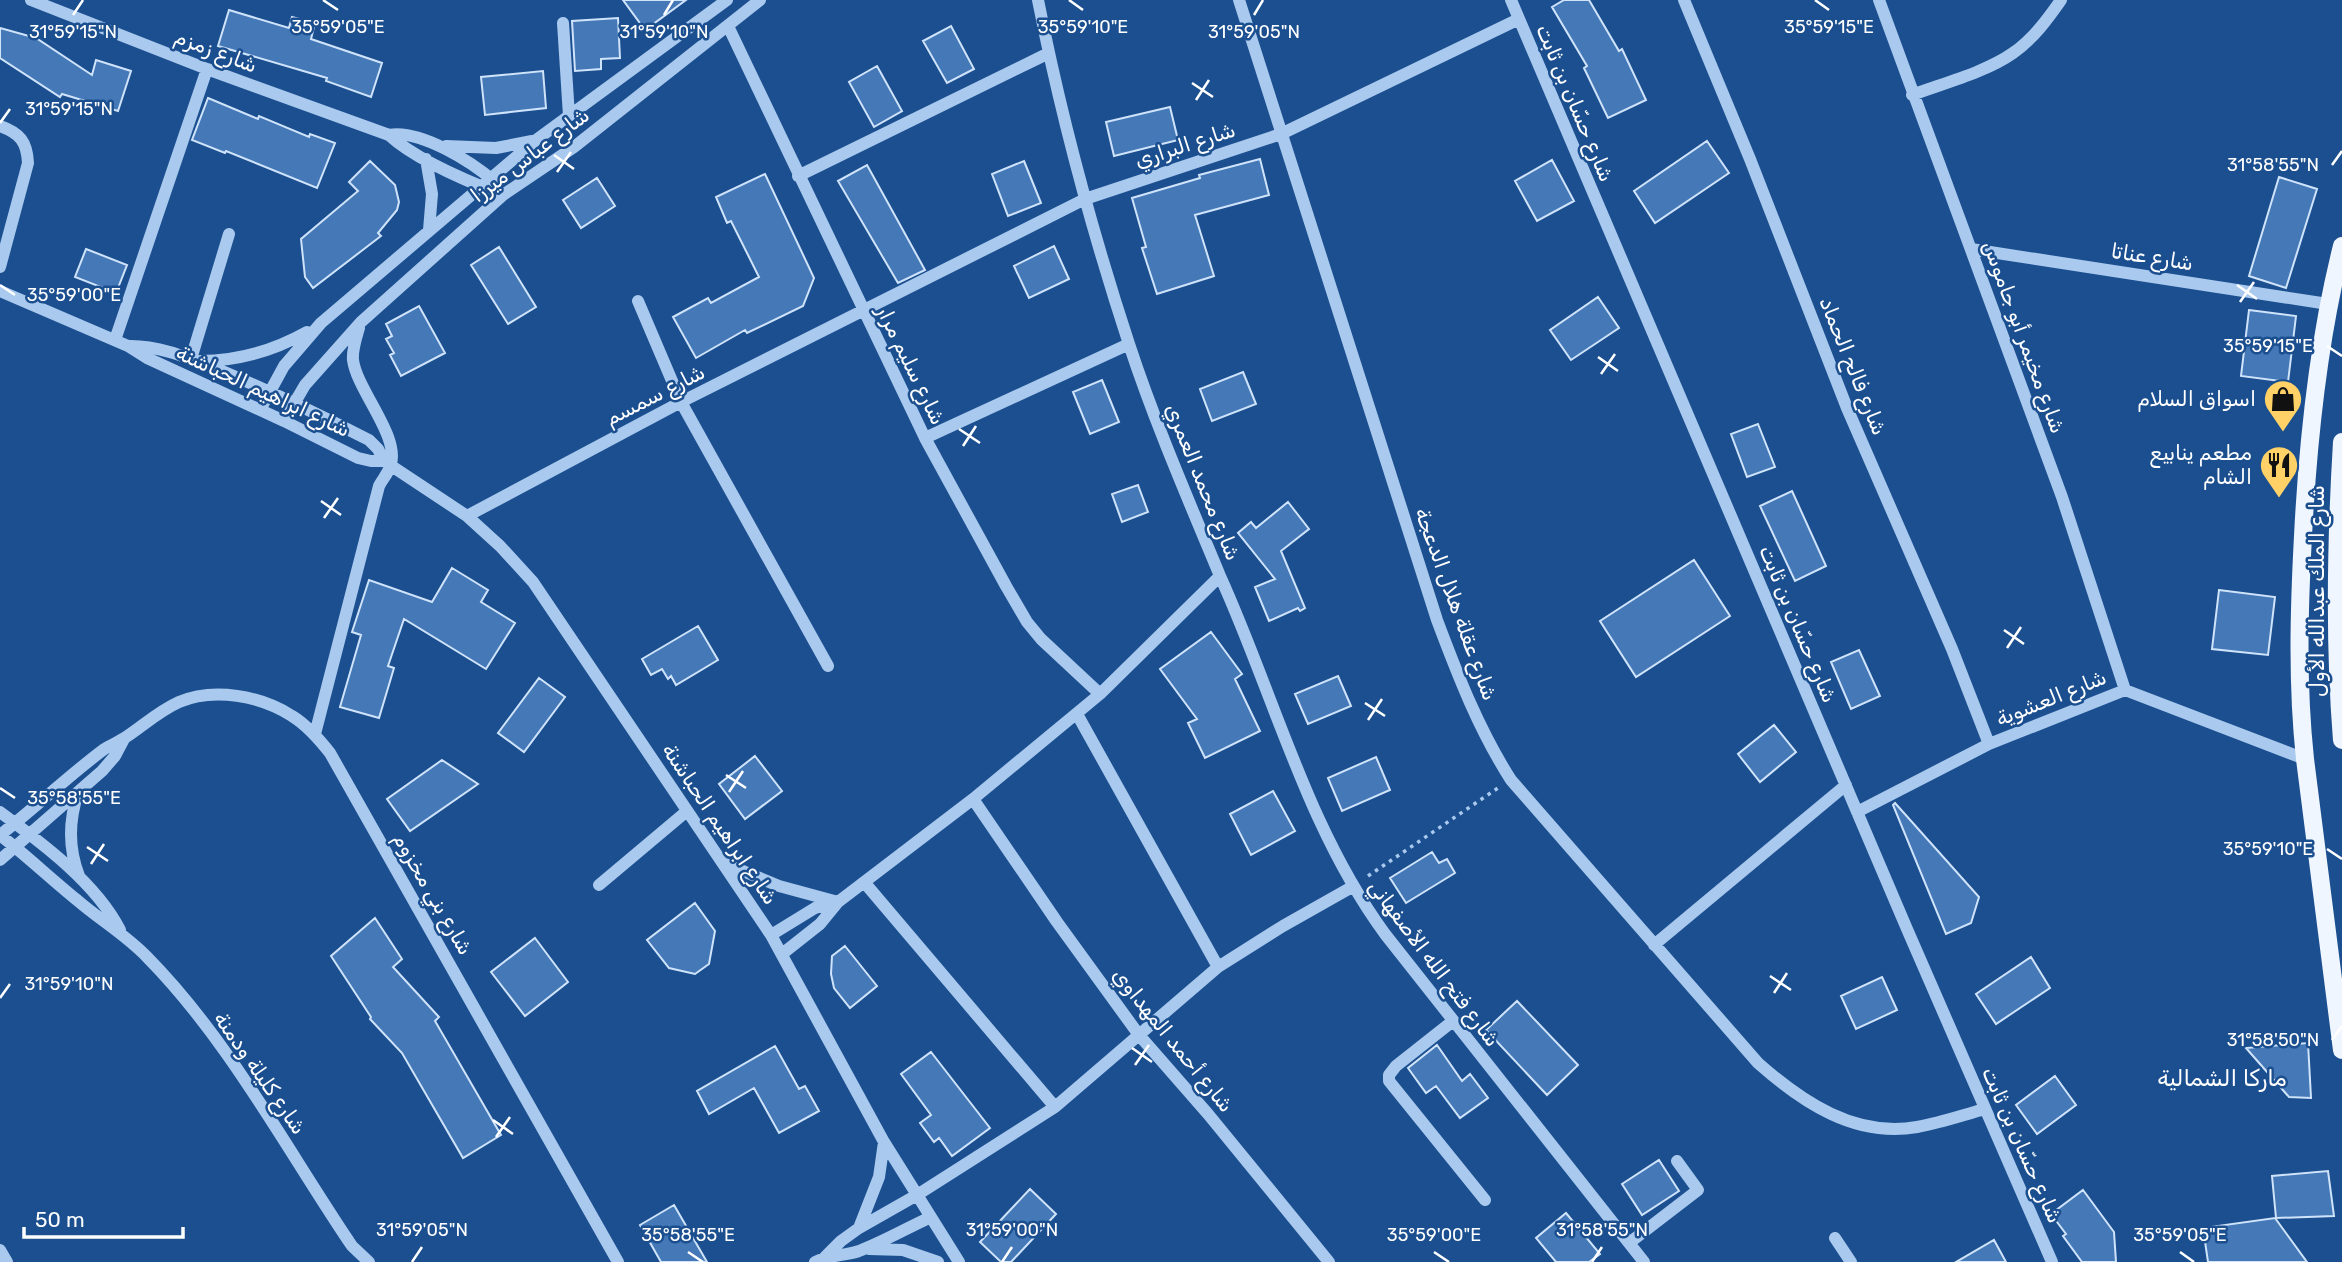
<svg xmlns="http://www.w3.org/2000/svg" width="2342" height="1262" viewBox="0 0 2342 1262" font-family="Rubik,Cairo,sans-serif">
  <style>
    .building { fill: #4478b7; stroke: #cfe3fa; stroke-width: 2 }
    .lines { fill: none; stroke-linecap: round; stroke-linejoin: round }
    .path { stroke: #a9c9ee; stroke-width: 3.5; stroke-dasharray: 3.5 5; stroke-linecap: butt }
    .minor { stroke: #a9c9ee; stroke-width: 12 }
    .major { stroke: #f0f6ff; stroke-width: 18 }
    .ticks { fill: none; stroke: #fff; stroke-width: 2.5 }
    .labels { text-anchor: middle; stroke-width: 5; stroke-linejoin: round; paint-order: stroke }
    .street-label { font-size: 21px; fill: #fff; stroke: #1b4f8f }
    .poi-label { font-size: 21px; fill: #fff; stroke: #1b4f8f; text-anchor: end }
    .neighbourhood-label { font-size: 23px; fill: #fff; stroke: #1b4f8f }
    .ticks-label { font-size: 18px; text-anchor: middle; fill: #fff; stroke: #1b4f8f; stroke-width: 5; stroke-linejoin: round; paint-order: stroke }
  </style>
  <rect width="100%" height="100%" fill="#1b4f8f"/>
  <path class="building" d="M623 0H686L645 30Z
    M1564 0H1589L1619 51 1622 49 1646 100 1608 118 1584 68 1587 66 1552 7Z
    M229 10 289 28 292 17 315 23 311 39 382 63 371 97 326 81 327 78 218 46Z
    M618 18 620 58 601 59V69L575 71 572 21Z
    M951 26 974 69 947 83 923 41Z
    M0 28 36 38 92 75 96 60 131 71 118 111 62 94 60 97 0 58Z
    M877 66 902 111 874 127 849 82Z
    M543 71 546 108 485 115 481 77Z
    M208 98 258 119 259 116 309 137 310 134 335 143 317 188 226 151 225 153 192 140Z
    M1170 107 1178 140 1114 156 1106 122Z
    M1707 141 1729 173 1655 223 1634 191Z
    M1260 159 1269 195 1195 215 1214 276 1157 294 1142 248 1146 247 1132 198 1200 178 1199 175Z
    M1552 160 1574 201 1537 221 1515 181Z
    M370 161 395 185 399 202 397 210 378 233 381 236 313 288 305 277 301 239 358 191 349 182Z
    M1024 161 1041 203 1008 216 992 174Z
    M867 165 925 270 898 283 838 181Z
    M765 174 814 278 803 306 747 333 745 330 696 358 673 317 708 298 711 303 759 277 731 221 727 223 716 197Z
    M2279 177 2317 189 2286 288 2249 276Z
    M597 178 615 206 581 228 563 200Z
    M1054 246 1069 279 1029 298 1014 266Z
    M499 247 536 307 508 324 471 265Z
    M86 249 127 265 116 293 75 277Z
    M1598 297 1619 328 1571 360 1550 330Z
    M419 306 445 353 401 376 390 355 394 353 386 339 392 336 386 324Z
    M2249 310 2296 316 2288 382 2241 376Z
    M1243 372 1256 404 1212 421 1200 389Z
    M1102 380 1119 422 1090 434 1073 392Z
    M1758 424 1775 467 1747 477 1731 434Z
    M1138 485 1148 512 1122 522 1112 494Z
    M1792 491 1826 566 1795 581 1760 506Z
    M1288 502 1309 529 1281 551 1305 608 1300 611 1298 608 1269 621 1255 587 1275 579 1238 533 1251 522 1256 528Z
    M1694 560 1730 616 1636 677 1600 621Z
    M452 568 488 590 481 602 515 623 486 669 404 619 388 666 394 668 379 718 340 707 361 635 352 632 369 580 432 602Z
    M2219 590 2275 597 2268 655 2212 649Z
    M698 626 718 660 676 685 671 676 668 679 662 669 651 675 642 659Z
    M1211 632 1242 674 1235 679 1260 731 1205 758 1188 723 1197 719 1160 669Z
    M1859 650 1880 696 1851 709 1831 662Z
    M1338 676 1351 706 1308 724 1295 694Z
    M539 678 565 697 524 752 498 733Z
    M1774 725 1796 752 1760 782 1738 754Z
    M755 756 782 791 745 819 719 784Z
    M1376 757 1390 790 1342 811 1328 778Z
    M442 760 478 784 410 831 387 799Z
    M1273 791 1295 831 1251 855 1230 814Z
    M1895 803 1979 897 1971 923 1946 934 1893 805Z
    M1432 852 1439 863 1447 859 1455 873 1406 903 1390 878Z
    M695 903 715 931 709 964 695 974 669 968 647 940Z
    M375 918 402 959 393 967 439 1017 435 1021 501 1135 463 1158 402 1053 370 1019 371 1017 331 956Z
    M535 938 568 982 525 1016 491 972Z
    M845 946 877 986 850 1008 834 988 831 974 832 956Z
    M2031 957 2050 988 1996 1024 1976 994Z
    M1882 977 1897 1010 1856 1029 1841 996Z
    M1517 1001 1578 1065 1547 1095 1486 1030Z
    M2308 1043 2311 1098 2289 1097 2246 1048Z
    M1437 1045 1462 1081 1470 1074 1488 1098 1460 1118 1436 1086 1426 1093 1408 1068Z
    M775 1046 799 1089 805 1086 819 1111 779 1133 754 1088 709 1114 697 1091Z
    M931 1052 990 1128 952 1156 939 1138 934 1142 920 1123 931 1115 901 1074Z
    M2055 1076 2076 1105 2037 1134 2016 1105Z
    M1659 1160 1679 1191 1642 1215 1622 1184Z
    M2328 1171 2334 1216 2276 1218 2272 1176Z
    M1030 1189 1056 1214 1011 1262H1001L980 1242Z
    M2083 1190 2114 1232 2116 1262H2082L2063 1236 2066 1234 2051 1214Z
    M674 1205 707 1262H661L640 1225Z
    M1566 1213 1600 1254 1589 1262H1556L1536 1238Z
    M2275 1218 2307 1262H2208L2203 1228Z
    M1994 1240 2006 1262H1956Z"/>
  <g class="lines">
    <path class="path" d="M1368 876 1498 788"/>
    <path class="minor" d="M31 0 207 69 389 135C415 159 469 182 503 195
      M1239 0 1437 620C1458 676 1479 730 1511 780L1758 1063C1802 1102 1855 1138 1917 1127 1940 1123 1963 1115 1985 1109
      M1511 0 1907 929 2052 1262
      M1684 0 1750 159 1847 408 1952 649 1989 744
      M1879 0 2062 497 2125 690
      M563 23 569 116
      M728 26 925 438 1006 586 1027 622 1041 639 1100 694
      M1912 95C1944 83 1986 72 2013 53 2033 39 2047 20 2061 0
      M0 126C20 133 27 142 28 163L0 267
      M389 135C420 129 472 162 495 182
      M446 146 496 148 532 141
      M426 159 432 194 429 230
      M798 176 1049 53
      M1971 249 2328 304
      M0 291 128 346 147 358 284 421 358 458 371 461H384
      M638 301 681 402 828 666
      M115 340 207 69
      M128 346C160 345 193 360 222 371 272 392 320 415 369 440L378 449 384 461 467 516 500 546 533 582 771 935 884 1142 959 1262
      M191 359 229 234
      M200 361C238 361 273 351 307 332
      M260 410 284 366 321 323 536 140 727 0
      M284 421 305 385 361 322 503 195 574 147 760 0
      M925 438 1129 344
      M467 516 681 402 1085 199 1281 134 1519 19
      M1220 576C1274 695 1307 828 1385 934L1644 1262
      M1077 714 1218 967
      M315 734 379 486C382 480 388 473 390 467 402 438 357 391 353 360 352 350 356 338 359 328
      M78 792C69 821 68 847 79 876
      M973 799 1057 922 1139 1035 1208 1114 1329 1262
      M0 812C42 843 96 883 120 930
      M1857 812 1989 744 2125 690 2305 759
      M0 860 102 771 115 756 124 739
      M726 864 779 886 838 902
      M864 882 1055 1107
      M599 885 687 811
      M771 935 815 908 834 902
      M1654 945 1846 785
      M782 954 820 924 838 902 973 799 1100 694 1220 576C1188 499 1155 423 1129 344 1092 231 1061 116 1038 0
      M1453 1021 1396 1066 1389 1075V1081L1485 1200
      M859 1228 879 1177 884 1142
      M1835 1238 1851 1262
      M1629 1243 1698 1190 1677 1161
      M869 1249 903 1250 938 1262
      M0 1250 7 1262
      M825 1257 841 1241 859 1228 917 1195 1055 1107 1218 967 1283 926 1352 887
      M369 1262 352 1246C287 1150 229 1040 147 957 126 935 100 920 77 900 51 879 27 856 0 835 35 808 67 777 103 750 110 745 119 742 126 737 144 725 159 711 179 702 214 687 261 696 292 716 307 725 319 739 330 753L618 1262
      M815 1262C829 1255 844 1256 859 1251 883 1242 907 1228 931 1217"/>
    <path class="major" d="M2342 246C2318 341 2308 438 2303 536 2299 611 2297 684 2305 759L2342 1050
      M2342 442C2336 541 2334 641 2342 740"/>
  </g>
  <path class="ticks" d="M323 0 338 10M1069 0 1083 10M1815 0 1829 10M73 15 83 0M664 15 673 0M1254 15 1263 0M1192 83 1213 97M1196 100 1209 80M0 123 10 109M554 155 574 169M2332 165 2342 151M557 172 571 152M0 285 15 295M2237 285 2257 299M2240 302 2254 282M2327 346 2342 356M1598 357 1618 371M1601 374 1615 354M959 429 980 443M963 446 976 426M321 501 341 515M324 518 338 498M2004 630 2024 644M2007 648 2021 627M1365 703 1385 716M1368 720 1382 699M726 775 746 788M0 788 15 798M729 792 743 771M87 847 108 861M2327 849 2342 859M91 864 104 844M1770 976 1791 990M1774 993 1787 973M0 998 10 984M2332 1040 2342 1026M1132 1048 1152 1062M1135 1065 1149 1045M493 1120 513 1134M496 1137 510 1117M688 1252 703 1262M1434 1252 1449 1262M2180 1252 2194 1262M412 1262 422 1247M1002 1262 1012 1247M1592 1262 1602 1247"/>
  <defs>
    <g id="shop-pin" transform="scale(2.0125)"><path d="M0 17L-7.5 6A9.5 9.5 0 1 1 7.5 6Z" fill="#ffd166" stroke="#1b4f8f"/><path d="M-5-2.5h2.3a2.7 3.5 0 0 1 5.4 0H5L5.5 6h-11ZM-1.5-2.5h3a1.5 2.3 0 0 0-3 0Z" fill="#111"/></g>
    <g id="restaurant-pin" transform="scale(2.0125)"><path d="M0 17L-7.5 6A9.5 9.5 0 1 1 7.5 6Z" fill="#ffd166" stroke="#1b4f8f"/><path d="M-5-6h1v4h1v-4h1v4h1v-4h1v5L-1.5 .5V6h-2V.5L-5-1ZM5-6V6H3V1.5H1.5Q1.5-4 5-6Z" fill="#111"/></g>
  </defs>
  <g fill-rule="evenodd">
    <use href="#shop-pin" x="2283" y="399"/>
    <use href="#restaurant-pin" x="2279" y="465"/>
  </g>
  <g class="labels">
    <g class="street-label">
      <text transform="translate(216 51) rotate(21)" y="7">شارع زمزم</text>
      <text transform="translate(1575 103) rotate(67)" y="7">شارع حسّان بن ثابت</text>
      <text transform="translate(1185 145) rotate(-18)" y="7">شارع البراري</text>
      <text transform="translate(530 155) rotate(-37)" y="7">شارع عباس ميرزا</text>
      <text transform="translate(2152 257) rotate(9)" y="7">شارع عناتا</text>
      <text transform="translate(2024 337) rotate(70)" y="7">شارع مخيمر أبو جاموس</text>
      <text transform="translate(911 365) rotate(64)" y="7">شارع سليم مرار</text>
      <text transform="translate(1853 366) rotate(68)" y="7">شارع فالح الحماد</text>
      <text transform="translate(263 391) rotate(25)" y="7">شارع ابراهيم الحباشنة</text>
      <text transform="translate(655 395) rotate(-27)" y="7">شارع سمسم</text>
      <text transform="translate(1203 482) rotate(68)" y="7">شارع محمد العمري</text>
      <text transform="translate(2317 591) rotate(-90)" y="7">شارع الملك عبدالله الأول</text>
      <text transform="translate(1456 604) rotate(70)" y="7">شارع عقلة هلال الدعجة</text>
      <text transform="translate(1798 624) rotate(67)" y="7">شارع حسّان بن ثابت</text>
      <text transform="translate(2051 698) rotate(-22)" y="7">شارع العشوية</text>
      <text transform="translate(720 824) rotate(56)" y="7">شارع ابراهيم الحباشنة</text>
      <text transform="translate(433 894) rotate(60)" y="7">شارع بني مخزوم</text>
      <text transform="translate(1434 963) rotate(53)" y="7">شارع فتح الله الأصفهاني</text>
      <text transform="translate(1173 1040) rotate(51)" y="7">شارع أحمد المهداوي</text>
      <text transform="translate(260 1073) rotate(55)" y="7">شارع كليلة ودمنة</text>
      <text transform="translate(2022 1145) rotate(66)" y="7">شارع حسّان بن ثابت</text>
    </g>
    <g class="poi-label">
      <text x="2256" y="406">اسواق السلام</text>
      <text x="2252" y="460">مطعم ينابيع<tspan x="2252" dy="24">الشام</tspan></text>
    </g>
    <g class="neighbourhood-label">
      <text x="2222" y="1086">ماركا الشمالية</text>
    </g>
  </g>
  <g class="ticks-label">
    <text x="1083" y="33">35°59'10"E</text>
    <text x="338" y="33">35°59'05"E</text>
    <text x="1829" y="33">35°59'15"E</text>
    <text x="73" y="38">31°59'15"N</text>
    <text x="664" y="38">31°59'10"N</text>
    <text x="1254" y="38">31°59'05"N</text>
    <text x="69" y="115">31°59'15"N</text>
    <text x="2273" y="171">31°58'55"N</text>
    <text x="74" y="301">35°59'00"E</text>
    <text x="2268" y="352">35°59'15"E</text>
    <text x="74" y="804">35°58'55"E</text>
    <text x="2268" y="855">35°59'10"E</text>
    <text x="69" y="990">31°59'10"N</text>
    <text x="2273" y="1046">31°58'50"N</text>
    <text x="422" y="1236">31°59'05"N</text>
    <text x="1012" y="1236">31°59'00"N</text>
    <text x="1602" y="1236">31°58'55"N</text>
    <text x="688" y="1241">35°58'55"E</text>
    <text x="1434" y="1241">35°59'00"E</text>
    <text x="2180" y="1241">35°59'05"E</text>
  </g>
  <path d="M24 1227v10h159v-10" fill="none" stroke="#ffffff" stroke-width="3.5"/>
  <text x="35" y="1227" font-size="21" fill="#ffffff" stroke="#1b4f8f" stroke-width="5" paint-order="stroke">50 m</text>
</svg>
